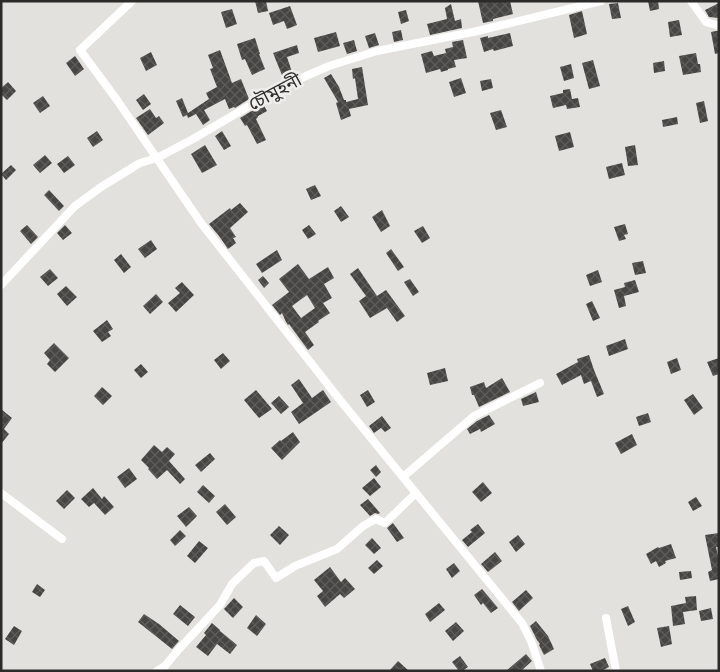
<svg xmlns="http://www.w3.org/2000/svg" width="720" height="672" viewBox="0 0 720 672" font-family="'Alegreya Sans','Noto Sans Bengali',sans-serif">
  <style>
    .building { fill: url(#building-cross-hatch); fill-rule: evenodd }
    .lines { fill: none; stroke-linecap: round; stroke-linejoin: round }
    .street { stroke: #fff; stroke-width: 8 }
    .labels { text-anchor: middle; stroke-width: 5; stroke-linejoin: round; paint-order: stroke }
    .street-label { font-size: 18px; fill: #2c2b2a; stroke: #f0eeeb }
  </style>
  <defs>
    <pattern id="building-cross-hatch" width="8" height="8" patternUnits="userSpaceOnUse" patternTransform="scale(1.25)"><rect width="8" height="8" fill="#474542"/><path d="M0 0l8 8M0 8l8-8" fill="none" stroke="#5f5d5b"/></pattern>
  </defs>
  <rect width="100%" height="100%" fill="#e2e1de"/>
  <path class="building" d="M255 1H266L268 11 258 13Z
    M478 1H510L513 14 493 19V21L483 23Z
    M648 1H658L659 9 650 11Z
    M618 3 621 18 612 19 609 4Z
    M719 3V18L709 17 705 10Z
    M451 4 455 21 461 19 462 28 430 35 427 24 447 19 445 8Z
    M290 6 297 25 287 29 284 21 273 25 269 13Z
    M232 9 237 24 226 28 221 12Z
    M406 10 409 21 401 24 398 12Z
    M582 11 587 34 574 38 569 15Z
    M679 20 682 35 670 37 668 22Z
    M401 30 403 40 394 42 392 32Z
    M716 31H719V53L715 54 711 32Z
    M336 32 340 46 318 52 314 38Z
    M375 33 379 45 369 48 365 36Z
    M510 33 513 46 494 51 493 49 484 52 480 38 488 36V38Z
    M255 38 260 54H259L265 69 252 75 245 59 242 60 237 44Z
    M354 40 357 51 347 54 343 43Z
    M463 40 467 58 454 60 456 67 448 69V70L441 72 440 69 426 73 421 54 432 51 434 56 446 53 445 49 453 47 452 42Z
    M297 45 299 53 287 57 293 75 284 80 273 53Z
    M220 50 232 83 241 79 249 99 235 108 234 107 229 109 225 99 204 110 210 120 203 125 196 114 188 118 187 115 183 117 176 101 182 98 188 113 209 99 206 93 217 87 210 69 213 68 208 55Z
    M151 52 157 65 146 71 140 58Z
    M696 53 698 64H700L701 72 683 75 679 56Z
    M75 56 84 69 75 76 66 63Z
    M593 60 600 86 589 89 582 63Z
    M664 61 665 71 654 73 653 63Z
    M571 64 574 78 564 81 560 67Z
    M362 67 368 105 349 109 351 116 341 120 336 103 338 102 324 78 331 74 339 87 344 100H346V102L358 99 355 78 353 79 352 69Z
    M461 78 466 93 454 97 449 82Z
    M491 79 493 88 482 91 480 81Z
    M8 82 16 91 7 100 1 94V88Z
    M570 89 572 99 578 98 580 107 567 109 566 105 553 108 550 96 563 93V90Z
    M144 94 151 104 143 110 136 100Z
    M43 96 50 106 40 113 33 103Z
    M704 101 708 121 700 123 696 103Z
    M263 104 267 111 258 116V117L256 119 266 140 257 144 247 125 245 126 240 118Z
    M150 109 156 118 159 116 164 123 148 135 136 118Z
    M501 110 507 127 496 130 490 113Z
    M677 117 678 124 663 127 662 120Z
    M97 131 103 140 93 147 87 138Z
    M222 131 231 146 224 150 215 136Z
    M570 132 574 147 559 151 555 136Z
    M205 145 217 165 202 173 191 154Z
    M635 145 638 165 628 166 625 147Z
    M45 155 52 163 40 173 33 165Z
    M68 156 75 165 64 173 57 164Z
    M622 163 625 175 609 179 606 167Z
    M11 165 16 170 6 180 1 174Z
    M315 185 321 196 311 200 306 189Z
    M49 190 64 206 59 211 44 195Z
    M240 203 248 212 230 228 236 237 233 238 236 243 228 249 219 236 209 224 230 208 231 210Z
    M341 206 349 217 341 222 334 211Z
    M382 210 390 226 381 232 372 217Z
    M625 224 628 234 624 235 626 239 619 241 614 227Z
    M27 225 38 237 31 244 20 231Z
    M65 225 72 233 63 240 57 233Z
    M309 225 316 234 308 239 302 230Z
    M423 226 430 238 422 243 414 231Z
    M151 240 157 249 145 258 138 249Z
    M391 249 404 267 398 271 386 253Z
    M277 250 282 260 262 273 256 264Z
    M121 254 131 267 124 273 114 260Z
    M643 261 646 273 635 275 632 263Z
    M298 264 309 279 328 267 334 278 324 284 332 298 323 303 330 313 318 321 319 322 305 332 314 345 308 350 289 324 288 325 286 322 282 313 280 315 272 305 289 292 279 279ZM307 295 315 308 301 318 292 306Z
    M358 268 377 296 386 290 405 316 397 322 387 308 370 318 359 301 366 296 350 274Z
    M50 269 58 278 48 286 40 277Z
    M598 270 602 282 590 286 586 275Z
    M263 276 269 283 264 288 258 280Z
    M410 279 419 292 413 296 404 282Z
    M635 280 639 292 624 296 626 306 619 308 614 290 625 287 624 283Z
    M182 282 194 295 176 312 168 303 180 293 175 288Z
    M66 286 77 297 67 306 57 294Z
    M156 294 163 302 150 314 143 306Z
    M592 301 600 318 593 321 586 304Z
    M107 320 113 329 108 332 111 336 102 342 93 331Z
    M625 339 628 349 609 356 606 346Z
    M54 343 69 358 55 372 47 364 50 360 44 353Z
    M223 353 230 361 221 369 214 360Z
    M589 355 594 370 604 394 597 397 591 381 584 384 581 375 562 385 556 374 578 362 577 359Z
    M677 358 681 370 671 374 667 362Z
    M719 358V374L713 376 707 362Z
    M141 364 148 372 141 378 134 370Z
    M445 368 448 381 430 385 427 373Z
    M502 378 510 392 479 407 474 395H472L470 387 484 382 486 388Z
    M299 379 312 398 323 390 331 402 299 424 291 412 303 403 291 385Z
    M102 387 112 396 103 405 94 396Z
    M256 390 272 409 259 418 244 400Z
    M368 390 375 402 367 407 360 395Z
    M536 392 539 402 523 406 521 399Z
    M693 394 703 408 694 415 684 400Z
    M279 396 289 407 281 414 271 403Z
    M1 409 12 418 4 429 9 434 1 444Z
    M648 413 651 422 639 426 636 417Z
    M489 415 495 424 481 432 480 429 470 434 467 429 477 421Z
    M382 416 391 428 385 432 381 428 374 433 369 426Z
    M293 432 300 442 282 460 271 448 280 440 281 441Z
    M632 434 637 445 621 454 615 443Z
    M154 445 162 452 167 447 175 454 169 461 185 479 180 484 167 470 157 479 148 469 149 468 141 460Z
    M210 453 215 459 201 472 195 465Z
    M376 465 381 472 376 477 370 470Z
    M129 468 137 479 125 488 117 477Z
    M374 478 381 487 370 496 362 488Z
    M483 482 492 493 481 502 472 492Z
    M203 485 215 496 209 503 197 492Z
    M93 488 102 499 104 496 114 507 105 515 94 503 89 507 81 499Z
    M67 490 75 498 64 509 56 501Z
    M696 497 702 506 693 511 688 502Z
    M368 499 380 513 378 514 375 513 370 516 360 505Z
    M225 504 236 517 227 525 216 512Z
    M189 507 197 516 186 527 177 516Z
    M393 523 404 538 397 542 387 528Z
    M478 524 485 533 468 547 462 540 472 532 470 530Z
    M279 526 289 535 280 545 270 535Z
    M180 530 186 536 175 546 170 540Z
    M719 533V547H716L719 561V579L710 581 708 572 712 570 705 535Z
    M518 535 525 544 516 552 509 542Z
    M372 538 381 548 374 554 365 545Z
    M199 541 208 548 195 563 187 556Z
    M671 544 676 558 665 561 666 563 659 567 656 561 651 564 646 554 658 547 659 548Z
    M495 552 502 561 488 572 481 564Z
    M377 560 383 566 374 574 368 568Z
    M454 563 460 571 452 578 446 569Z
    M330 567 341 582 345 578 355 589 344 598 340 594 325 607 317 596 323 591 314 580Z
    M691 571 692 578 680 580 679 572Z
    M37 584 45 590 40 597 32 592Z
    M482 589 498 608 491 613 483 603 481 605 474 595Z
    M526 590 533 598 519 611 512 602Z
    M696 596 697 610 683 612 685 624 673 626 671 606 686 603 685 597Z
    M234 598 243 607 233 618 224 609Z
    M439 603 445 610 430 622 425 614Z
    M180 605 195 617 188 626 173 614Z
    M628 606 635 622 628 626 621 609Z
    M711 608 713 619 701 621 699 611Z
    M144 614 159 624 179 641 172 649 138 622Z
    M256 615 266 624 257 636 247 628Z
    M536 621 548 636 554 649 544 655 539 645 540 644 537 640 530 626Z
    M456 622 464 631 453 641 445 631Z
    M212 623 220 630V631L237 645 230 654 217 644 208 656 196 647 206 635 204 633Z
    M14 626 22 631 14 645 5 639Z
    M669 626 672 644 661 647 657 628Z
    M526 654 532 661 521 671H506Z
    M460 656 468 667 462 671H459L452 662Z
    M605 658 609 667 601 671H593L590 664Z
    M398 661 409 671H389Z"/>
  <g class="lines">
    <path class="street" d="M132 1 80 50 117 100 201 223 340 400 522 623 531 641 541 671
      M691 1 706 22 719 26
      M1 285 75 206 101 187 140 163 157 158 193 139 283 86 329 66 377 51 473 32 601 1
      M403 477 474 416 540 383
      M1 493 62 539
      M606 618 616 671
      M157 671 165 666 179 649 220 605 232 584 254 563 264 561 276 578 295 566 337 549 363 526 376 519 385 523 416 493"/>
  </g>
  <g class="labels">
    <g class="street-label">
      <text transform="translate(275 92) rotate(-28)" y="6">চৌমুহনী</text>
    </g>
  </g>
  <rect width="720" height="672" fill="none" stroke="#2c2b2a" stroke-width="5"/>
</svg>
